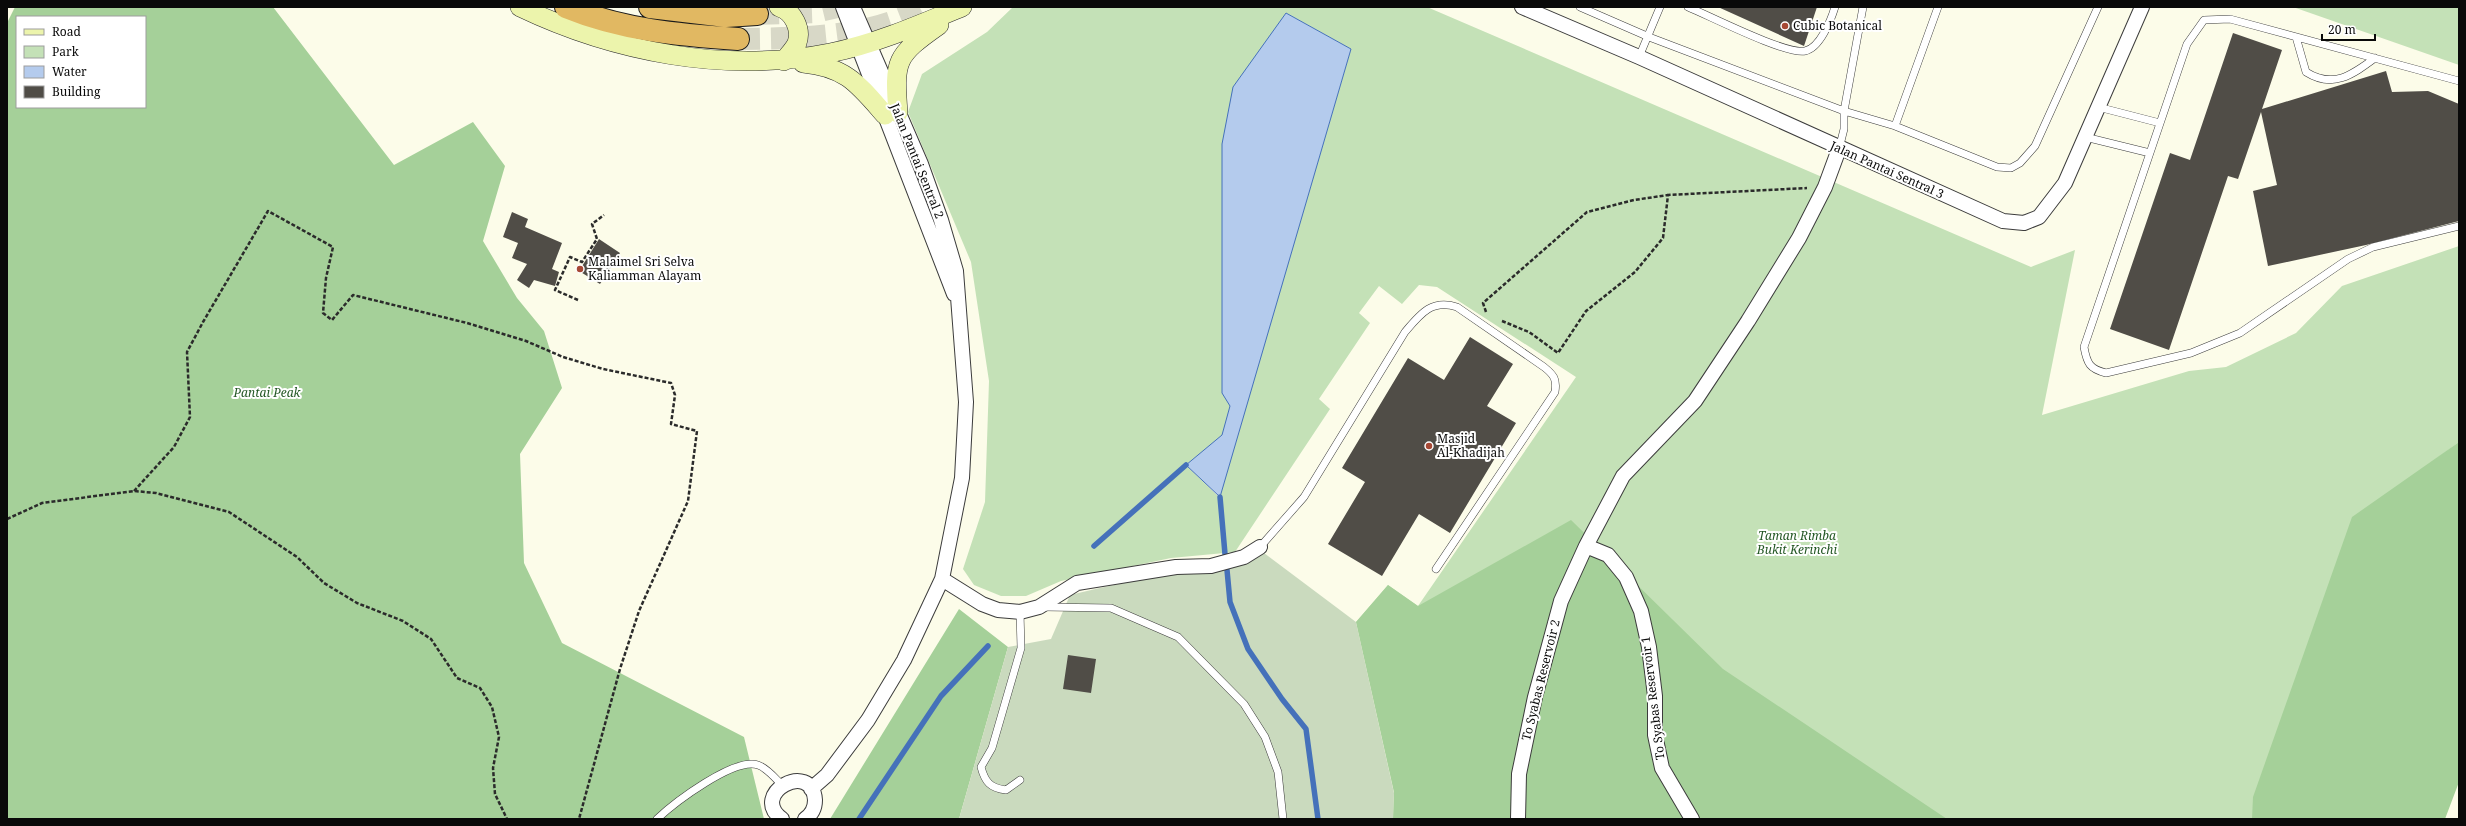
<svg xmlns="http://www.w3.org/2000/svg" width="2466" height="826" viewBox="0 0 2466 826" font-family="'Noto Serif',serif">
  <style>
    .green { fill: #c4e1b7; fill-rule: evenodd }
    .forest { fill: #a5d099; fill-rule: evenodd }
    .cemetery { fill: #cadabe }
    .water { fill: #b4cbed; stroke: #4571ba }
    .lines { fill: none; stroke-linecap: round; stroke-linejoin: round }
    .stream { stroke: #4571ba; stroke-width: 5.5 }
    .building { fill: #504d47 }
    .motorway-tunnel { stroke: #d8d8c7; stroke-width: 22; stroke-dasharray: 22 11; stroke-linecap: butt }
    .service-casing { stroke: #3c3c3c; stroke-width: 8 }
    .minor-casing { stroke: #3c3c3c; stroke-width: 16 }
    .secondary-casing { stroke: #2b2b2b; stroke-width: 20 }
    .motorway-casing { stroke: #1a1a1a; stroke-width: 24 }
    .path { stroke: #2b2b2b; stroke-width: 2.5; stroke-dasharray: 4 2; stroke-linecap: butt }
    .service { stroke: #fff; stroke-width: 7 }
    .minor { stroke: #fff; stroke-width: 14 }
    .secondary { stroke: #ecf4ac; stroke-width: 19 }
    .motorway { stroke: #e1b862; stroke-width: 22 }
    .poi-dot { fill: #a64834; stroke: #fff; stroke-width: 1.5 }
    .labels { text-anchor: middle; stroke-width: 4; stroke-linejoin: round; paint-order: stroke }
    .poi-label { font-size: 12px; fill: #090909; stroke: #fff; text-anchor: start }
    .street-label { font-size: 12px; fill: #090909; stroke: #fff }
    .park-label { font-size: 12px; font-style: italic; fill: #235724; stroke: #fff }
  </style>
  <rect width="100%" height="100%" fill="#fcfce9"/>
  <path class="green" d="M1013 7H1427L2031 267 2075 250 2042 415 2189 371 2226 367 2296 333 2342 286 2459 246V442L2394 490 2330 819H1393L1394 792 1356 622 1388 585 1418 606 1576 377 1437 287 1419 285 1402 304 1379 286 1359 313 1370 323 1319 399 1330 409 1235 552 1171 558 1061 581 1026 596H1001L974 585 963 569 985 502 989 381 971 262 908 112 922 74 987 32ZM1286 13 1351 49 1219 497 1186 465 1223 435 1230 406Z
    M2293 7H2459V65Z"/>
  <path class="forest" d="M15 7H273L394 165 473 122 505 166 483 241 517 298 544 331 562 388 520 454 524 563 562 643 744 737 764 819H7V23ZM17 17H145V107H17Z
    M2459 442V782L2445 819H2252L2253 797 2352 517Z
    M1571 520 1723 669 1947 819H1393L1394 792 1356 622 1388 585 1418 606Z
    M959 609 1008 647 959 819H830Z"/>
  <path class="cemetery" d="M1264 553 1356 622 1394 793 1393 819H959L1008 647 1051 639 1070 595C1104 587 1138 579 1173 574 1209 570 1232 573 1264 553Z"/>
  <path class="water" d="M1286 13 1351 49 1220 497 1186 465 1222 435 1230 406 1222 393V144L1233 87Z"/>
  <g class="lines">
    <path class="stream" d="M1220 497 1225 554
      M1094 546 1186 465
      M1227 570 1230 602 1248 649 1282 699 1306 729 1318 819
      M859 819 941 696 988 646"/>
  </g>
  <path class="building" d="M1718 7H1817L1804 46Z
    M2233 33 2282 50 2262 109 2386 71 2392 92 2428 91 2459 104V221L2366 245 2268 266 2253 191 2277 185 2261 112 2238 179 2228 176 2169 350 2110 329 2170 153 2190 160Z
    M512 212 528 219 525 227 562 243 552 269 559 272 555 286 534 280 529 288 517 280 527 264 512 258 518 243 503 237Z
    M599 239 620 253 600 284 579 271Z
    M1470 337 1513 364 1487 406 1516 423 1450 533 1419 514 1382 576 1328 544 1365 482 1342 468 1408 358 1444 380Z
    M1068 655 1096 659 1091 693 1063 689Z"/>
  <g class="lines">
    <path class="motorway-tunnel" d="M757 14 816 12 837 7
      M738 39C802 38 868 39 925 7"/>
    <g class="service-casing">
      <path id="service" d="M1580 7 1649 37 1844 111V129L1839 149
        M1688 7C1710 16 1786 55 1805 51 1820 48 1831 20 1835 7
        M1863 7 1844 111 1895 126 1997 167 2011 168 2020 163 2035 146 2098 7
        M2296 37 2306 72C2333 89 2352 75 2375 58
        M1639 57 1660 7
        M2459 81 2230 19 2204 20 2187 44 2084 347C2087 364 2090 369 2106 373L2191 353 2240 333 2348 259 2373 247 2459 226
        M2098 107 2160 123
        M1895 126 1938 7
        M2085 137 2150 153
        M1260 547 1304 497 1405 332C1421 313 1432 299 1457 307L1544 367C1554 375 1557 379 1555 392L1436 569
        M1043 607 1111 608 1178 637 1244 704 1265 737 1278 772 1283 819
        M1020 612 1021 648 992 748 981 767C985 782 990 788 1006 790L1020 780
        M657 819C674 803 734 757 758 765 767 768 775 778 782 785"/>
    </g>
    <g class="minor-casing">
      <path id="minor" d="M843 7 954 294
        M1522 7 1639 57 2003 221 2024 223 2039 217 2065 183 2142 7
        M1586 546 1608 555 1626 577 1641 611 1649 647 1655 696V735L1662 768 1692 819
        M942 579 982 604 998 610 1020 612 1039 607 1077 583 1176 567 1211 566 1244 557 1260 547
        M811 789 827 775 868 720 904 660 942 579 962 478 966 402 956 271 941 220 921 164 853 7
        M782 819C748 794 812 759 815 800 815 808 811 815 805 819
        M1518 819 1519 774 1535 697 1561 601 1586 546 1623 476 1695 401 1748 321 1799 238 1825 187 1839 149"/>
    </g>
    <g class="secondary-casing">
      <path id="secondary" d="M520 7C614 52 726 74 830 53 875 44 919 25 962 7
        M779 7C793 11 802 29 797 43 794 50 788 55 784 61
        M803 63C846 67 858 84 885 115
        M898 113C894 60 895 56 939 25"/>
    </g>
    <g class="motorway-casing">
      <path id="motorway" d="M566 7C622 30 679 35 738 39
        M650 7 726 16 757 14"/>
    </g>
    <path class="path" d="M578 300 555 290 570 257 582 262 597 239 592 224 604 215
      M1486 312 1483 303 1587 212 1634 200 1668 195
      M1502 321 1529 332 1558 353 1586 311 1635 272 1663 238 1668 195 1807 188
      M134 491 174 447 190 417 187 352 203 322 268 211 333 247 326 278 323 313 332 320 353 295 467 323 526 341 563 357 603 369 671 383 675 395 671 424 697 431 688 501 639 611 620 669 579 819
      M7 519 42 503 134 491 156 493 229 512 297 557 324 583 357 603 403 621 431 639 457 678 480 688 492 707 499 737 493 768 495 794 507 819"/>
    <use href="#service" class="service"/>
    <use href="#minor" class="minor"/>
    <use href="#secondary" class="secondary"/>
    <use href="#motorway" class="motorway"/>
  </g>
  <g class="poi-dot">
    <circle cx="1785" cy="26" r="4"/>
    <circle cx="580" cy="269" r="4"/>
    <circle cx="1429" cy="446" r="4"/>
  </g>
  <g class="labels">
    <g class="poi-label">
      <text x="1793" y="30">Cubic Botanical</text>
      <text x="588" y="266">Malaimel Sri Selva<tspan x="588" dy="14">Kaliamman Alayam</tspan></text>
      <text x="1437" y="443">Masjid<tspan x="1437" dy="14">Al-Khadijah</tspan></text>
    </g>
    <g class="street-label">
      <text transform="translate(917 161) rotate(68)" y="4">Jalan Pantai Sentral 2</text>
      <text transform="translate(1887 170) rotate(24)" y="4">Jalan Pantai Sentral 3</text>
      <text transform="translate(1541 680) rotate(-76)" y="4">To Syabas Reservoir 2</text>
      <text transform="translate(1653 698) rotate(-97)" y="4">To Syabas Reservoir 1</text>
    </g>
    <g class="park-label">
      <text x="267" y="397">Pantai Peak</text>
      <text x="1797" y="540">Taman Rimba<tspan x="1797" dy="14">Bukit Kerinchi</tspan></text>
    </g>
  </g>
  <rect width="2466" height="826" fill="none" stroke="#090909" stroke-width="16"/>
  <rect x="16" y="16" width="130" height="92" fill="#ffffff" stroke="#9d9d9d"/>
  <rect x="24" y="29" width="20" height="6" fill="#ecf4ac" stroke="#9d9d9d"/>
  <text x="52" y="36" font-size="12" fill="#090909">Road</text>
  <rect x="24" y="46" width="20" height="12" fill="#c4e1b7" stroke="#9d9d9d"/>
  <text x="52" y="56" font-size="12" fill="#090909">Park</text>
  <rect x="24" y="66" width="20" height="12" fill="#b4cbed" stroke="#9d9d9d"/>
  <text x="52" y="76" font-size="12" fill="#090909">Water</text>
  <rect x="24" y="86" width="20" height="12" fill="#504d47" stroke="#9d9d9d"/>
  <text x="52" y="96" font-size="12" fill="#090909">Building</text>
  <path d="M2322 34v6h53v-6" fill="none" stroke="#090909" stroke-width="2"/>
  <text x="2328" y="34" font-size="12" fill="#090909" stroke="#ffffff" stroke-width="3" paint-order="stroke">20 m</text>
</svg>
